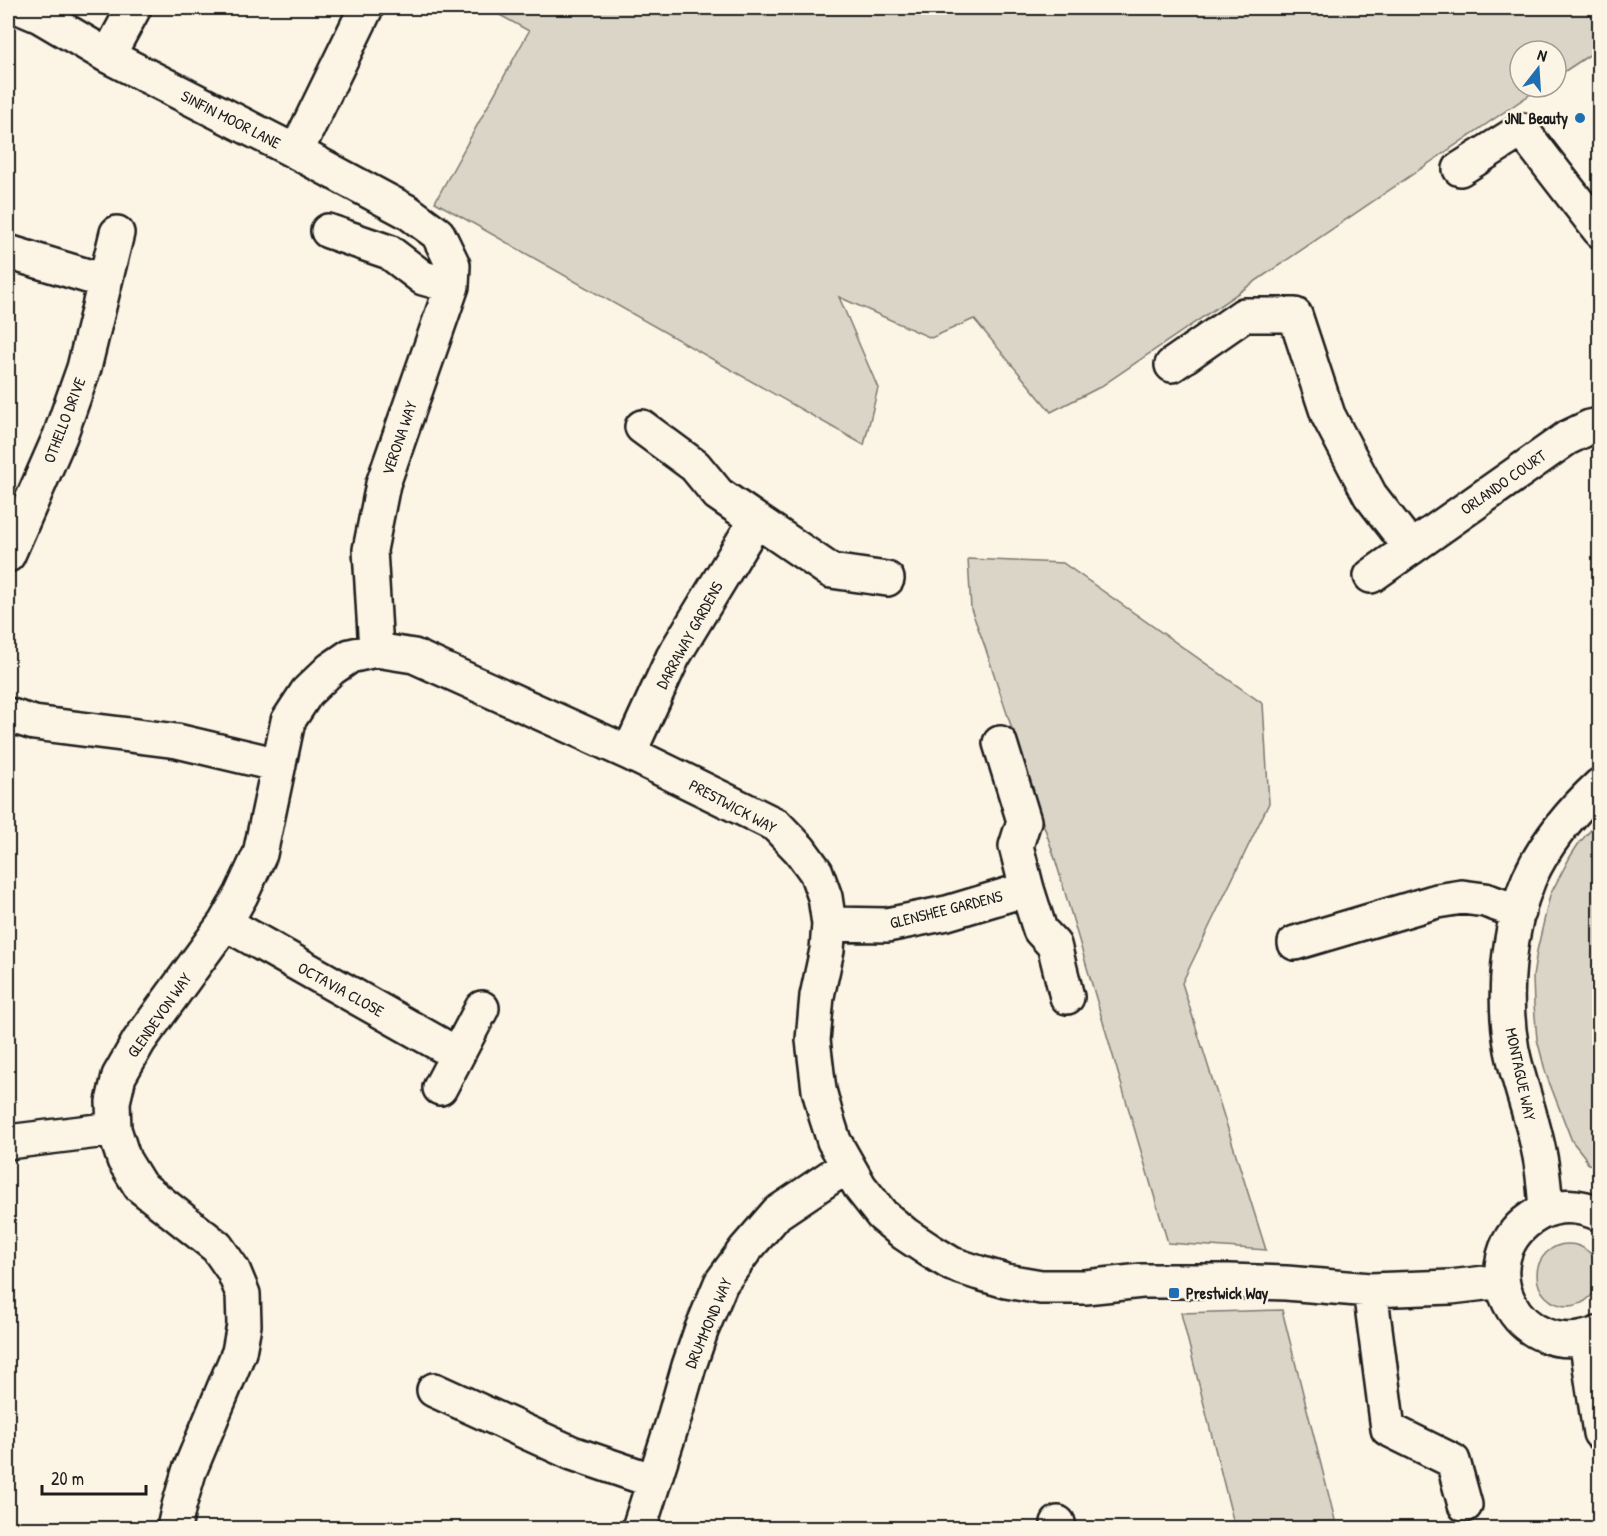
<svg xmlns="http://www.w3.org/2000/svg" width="1607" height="1536" viewBox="0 0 1607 1536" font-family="'Patrick Hand',sans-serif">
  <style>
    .green { fill: #dbd5c8; stroke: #7c7872; stroke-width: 1.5 }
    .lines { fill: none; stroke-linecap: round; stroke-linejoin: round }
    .minor-casing { stroke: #1c1c1c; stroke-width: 38 }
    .minor { stroke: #fcf5e5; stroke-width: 33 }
    .poi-dot { fill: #1f6fb2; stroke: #fcf5e5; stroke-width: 2 }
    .labels { text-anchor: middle; stroke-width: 4.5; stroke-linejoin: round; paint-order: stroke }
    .poi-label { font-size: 16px; font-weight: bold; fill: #1c1c1c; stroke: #fcf5e5; text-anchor: end }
    .street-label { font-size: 16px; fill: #1c1c1c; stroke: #fcf5e5 }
  </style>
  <rect width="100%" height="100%" fill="#fcf5e5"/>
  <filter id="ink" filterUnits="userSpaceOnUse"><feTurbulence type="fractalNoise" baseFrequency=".0167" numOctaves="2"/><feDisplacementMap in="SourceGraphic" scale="12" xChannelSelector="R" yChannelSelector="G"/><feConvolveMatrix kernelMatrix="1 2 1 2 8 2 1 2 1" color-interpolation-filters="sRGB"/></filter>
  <g filter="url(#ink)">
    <path class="green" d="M487 8H1599L1600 48 1556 77V51H1520V87H1541L1100 387 1051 412 974 319 931 338 839 297 878 388 864 445 435 202 529 31Z
      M968 559 1063 563 1263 704 1269 803 1182 983 1266 1250 1168 1243 1056 862 984 644 971 609Z
      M1599 821V1166L1588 1164 1584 1156 1572 1141 1546 1074 1537 1039 1534 1005 1533 977 1537 951 1550 895 1570 857 1579 843Z
      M1537 1275a31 31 0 1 1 62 0a31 31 0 1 1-62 0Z
      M1282 1310 1337 1528H1235L1181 1313Z"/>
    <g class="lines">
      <g class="minor-casing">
        <path id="minor" d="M21 8 40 16 108 56 296 152 408 212 438 234 453 265 452 286 383 484 370 550 376 650
          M108 56 134 8
          M296 152 366 8
          M1460 169 1522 130 1600 231
          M328 231 389 252 423 278 452 286
          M8 252 104 281
          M1172 365 1244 315H1295L1328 415 1370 495 1411 548
          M756 520 831 571 887 579
          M8 555 60 436 84 368 117 233
          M1371 576 1567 438 1590 427 1600 425
          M8 715 34 723 177 741 279 765
          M629 753 673 657 756 520 718 494 695 466 642 427
          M1027 889 1040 930 1054 945 1067 997
          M225 923 457 1054
          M829 924 887 925 947 913 1027 889 1016 846 1024 821 1000 743
          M1295 943 1437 901 1462 897 1485 900 1519 912
          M440 1088 482 1008
          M8 1142 114 1129
          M1546 1210C1545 1196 1544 1182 1542 1169 1537 1129 1520 1089 1512 1050 1502 997 1508 929 1529 879 1545 843 1572 811 1600 785
          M1600 1214C1580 1205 1558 1203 1538 1214 1462 1257 1517 1368 1600 1333
          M1370 1290 1388 1429 1453 1461 1465 1505
          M1586 1339 1600 1433
          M434 1390 572 1453 654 1481
          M1058 1523 1059 1528
          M174 1528 179 1506 189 1472 239 1352 244 1325 243 1294 233 1270 217 1247 140 1186 124 1160 114 1129 113 1102 119 1076 139 1041 225 923 241 895 260 854 288 721 307 692 331 669 350 656 376 650 414 656 629 753 776 825 800 850 816 872 825 897 829 924 827 950 817 996 813 1040 819 1090 826 1116 834 1141 860 1187 882 1215 905 1234 929 1250 952 1264 979 1273 1006 1281 1041 1287H1085L1142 1281H1229L1286 1283 1370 1290 1451 1287 1502 1281
          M639 1528 673 1422 689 1366 701 1331 721 1283 745 1250 777 1213 847 1166"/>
      </g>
      <use href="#minor" class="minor"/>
    </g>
  </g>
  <g class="poi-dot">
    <circle cx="1580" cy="118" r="6"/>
    <rect x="1168" y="1287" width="12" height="12" rx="3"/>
  </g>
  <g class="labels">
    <g class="poi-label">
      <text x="1568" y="124">JNL Beauty</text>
      <text x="1186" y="1299" text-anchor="start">Prestwick Way</text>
    </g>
    <g class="street-label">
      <text transform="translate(231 119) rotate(27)" y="6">SINFIN MOOR LANE</text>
      <text transform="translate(64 420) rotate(-69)" y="6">OTHELLO DRIVE</text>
      <text transform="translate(399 438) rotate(-71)" y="6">VERONA WAY</text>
      <text transform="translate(1503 482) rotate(-35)" y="6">ORLANDO COURT</text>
      <text transform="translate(689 635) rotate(-61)" y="6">DARRAWAY GARDENS</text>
      <text transform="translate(733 806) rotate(28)" y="6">PRESTWICK WAY</text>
      <text transform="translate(946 909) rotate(-14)" y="6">GLENSHEE GARDENS</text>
      <text transform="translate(341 989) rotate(29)" y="6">OCTAVIA CLOSE</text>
      <text transform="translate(159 1015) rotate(-55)" y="6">GLENDEVON WAY</text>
      <text transform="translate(1521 1074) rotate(78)" y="6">MONTAGUE WAY</text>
      <text transform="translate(708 1323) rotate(-67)" y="6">DRUMMOND WAY</text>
    </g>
  </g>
  <rect width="1607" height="1536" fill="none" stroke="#fcf5e5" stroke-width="30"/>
  <rect x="15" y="15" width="1577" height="1506" fill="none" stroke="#1c1c1c" stroke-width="2" filter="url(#ink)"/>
  <g transform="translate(1538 69) rotate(17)"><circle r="28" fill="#fcf5e5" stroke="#a29e95" stroke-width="1.5"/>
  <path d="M0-4.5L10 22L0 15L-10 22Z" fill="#1f6fb2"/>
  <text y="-9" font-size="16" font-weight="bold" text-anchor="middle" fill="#1c1c1c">N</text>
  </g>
  <path d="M42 1485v9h104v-9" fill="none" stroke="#1c1c1c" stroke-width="3"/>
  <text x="51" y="1485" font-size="18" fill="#1c1c1c" stroke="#fcf5e5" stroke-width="4.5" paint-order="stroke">20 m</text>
</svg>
